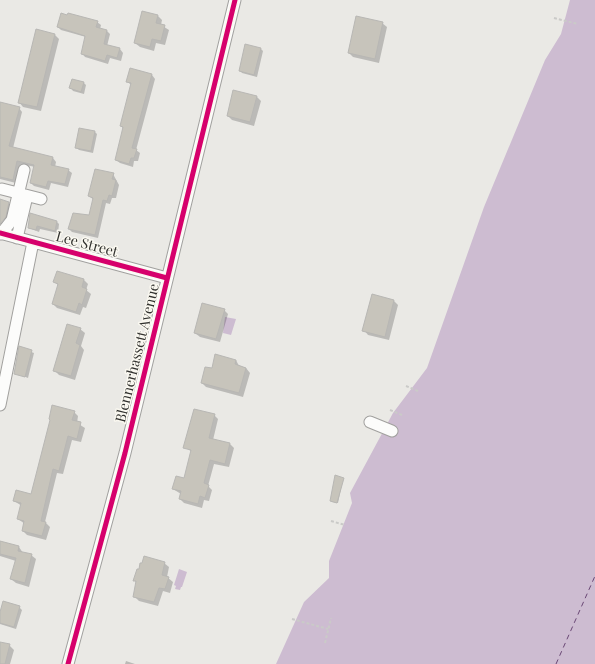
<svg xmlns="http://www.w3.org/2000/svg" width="595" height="664" viewBox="0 0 595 664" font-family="'Playfair Display',serif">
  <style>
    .water { fill: #cdbcd1 }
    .shadow { fill: #0003 }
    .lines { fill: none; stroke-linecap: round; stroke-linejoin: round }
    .ferry { stroke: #6a4775; stroke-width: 1; stroke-dasharray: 5 4; stroke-linecap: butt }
    .building { fill: #c7c4bb; stroke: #b8b7b4 }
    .minor-casing { stroke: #a1a09e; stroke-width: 13 }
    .path { stroke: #cacac8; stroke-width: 2; stroke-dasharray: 3 2; stroke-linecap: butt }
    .minor { stroke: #fcfcfb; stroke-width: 11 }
    .cycleway-casing { stroke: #faf8f0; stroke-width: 8 }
    .cycleway { stroke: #d6006c; stroke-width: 5 }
    .labels { text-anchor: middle; stroke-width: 3; stroke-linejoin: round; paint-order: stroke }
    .street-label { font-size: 14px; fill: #31312e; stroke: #faf8f0 }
  </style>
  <rect width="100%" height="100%" fill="#eae9e5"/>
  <path class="water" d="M570 0H595V664H276L304 602 329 578V561L352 503 350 493 393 413 427 368 484 207 545 60 561 34Z
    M225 317 236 319 231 335 223 333Z
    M179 569 187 572 182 587H181L180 590 175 589 176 586 174 585Z"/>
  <path class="shadow" d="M158 16 162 20 161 25 169 30 165 45 156 43 154 51 140 47 135 43Z
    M97 22 101 25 100 29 107 31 110 34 107 46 120 49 123 53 121 61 110 58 108 64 85 57 82 53 86 37 61 30 58 27Z
    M382 23 387 27 379 63 353 57 349 53Z
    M55 35 59 39 41 111 23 107 19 102Z
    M261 49 263 51 257 77 242 73 240 70Z
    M130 69 152 75 155 79 136 150 140 153 138 161H134L133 167 120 163 116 160 124 129 121 126 131 85 127 81Z
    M83 82 86 85 84 94 73 91 71 88Z
    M257 97 261 101 254 126 232 120 228 116Z
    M0 103 19 108 22 112 13 148 53 158 56 162 55 167 68 170 72 173 68 187 51 183 49 190 34 186 31 183 35 167 21 164 16 183 0 179Z
    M94 131 97 134 93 153 79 150 76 147Z
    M113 174 119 185 116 198H112L110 204 106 203 98 238 72 232 69 229 89 216 94 200 89 196Z
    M0 200 11 205 8 220 0 217Z
    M57 222 59 224 58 233 40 229 39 232 29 228Z
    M84 280 88 284 86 290 91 294 86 308 83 307 80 315 57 308 53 304 59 286 55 282Z
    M373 295 394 301 398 305 389 340 368 335 364 330Z
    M224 310 228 314 220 342 200 337 195 333Z
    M80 329 85 333 81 346 84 350 75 380 59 375 55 371Z
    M20 348 34 353 28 378 16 373Z
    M236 360 239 366 246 368 250 373 243 397 206 387 202 383 212 370Z
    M74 412 78 416 77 423 85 428 81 442 72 440 63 474 57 473 45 522 50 527 46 540 27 535 23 531 25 524 18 519 22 506 14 501 32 495Z
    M214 415 218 419 213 440 230 444 234 448 229 467 214 464 208 486 212 490 209 501 204 500 202 508 184 503 180 499 181 494 173 489 185 479 192 452 185 447Z
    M343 479 338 503 332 502 331 501Z
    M0 542 19 547 23 553 31 555 36 559 29 587 16 583 11 579 16 561 0 556Z
    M164 563 169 567 167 577 173 582 170 593 163 591 158 606 139 601 134 596 137 583 134 580 139 570Z
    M19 607 22 610 16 629 0 624V616Z
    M0 643 9 645 14 650 10 664H0Z
    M126 661 135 664H125Z"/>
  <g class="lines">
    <path class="ferry" d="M556 664 595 576"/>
  </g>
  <path class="building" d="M142 11 158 15 156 23 165 25 161 41 152 39 150 47 134 43Z
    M61 13 67 15 68 13 98 21 96 27 107 30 104 44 120 48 117 58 107 55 105 61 81 54 85 36 57 27Z
    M356 16 383 22 375 59 348 53Z
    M36 29 55 34 37 107 18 103Z
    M245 44 261 48 254 75 239 71Z
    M130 68 152 74 132 148 137 149 134 158H131L129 164 115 160 123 127 120 126 131 83 126 82Z
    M72 79 84 82 81 92 69 88Z
    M233 90 257 96 250 122 227 116Z
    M0 102 20 107 9 146 53 157 51 165 69 169 65 184 48 181 46 187 30 183 34 165 17 161 13 180 0 177Z
    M79 128 95 131 91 151 75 148Z
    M95 169 114 173 112 179 116 180 112 196 109 195 107 201 103 200 95 235 68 229 73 213 89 215 93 198 88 196Z
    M0 199 9 202 6 217 0 224Z
    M30 213 57 221 55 231 37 226 36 230 28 228Z
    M57 271 84 279 82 287 87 289 82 305 79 303 76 312 52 304 58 284 53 282Z
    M372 294 394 300 385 337 362 331Z
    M202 303 225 309 216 339 194 333Z
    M67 324 81 328 76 343 80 345 71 376 53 371Z
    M19 346 32 350 25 377 14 374Z
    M215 354 236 360 235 364 246 368 239 393 201 383 205 367 212 368Z
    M52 405 75 411 72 420 81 422 77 439 68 436 59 471 53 469 41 521 46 522 42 536 22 531 24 521 17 519 21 503 13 501 16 490 31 494 50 420 49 419Z
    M194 409 215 414 209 438 230 443 225 464 210 460 204 483 209 485 205 498 200 496 198 504 179 499 181 491 172 489 176 476 184 478 191 450 183 448Z
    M335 475 344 478 337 503 330 501Z
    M0 541 19 546 18 551 32 554 25 583 10 579 16 558 0 554Z
    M144 556 165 562 162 575 169 577 165 589 159 588 154 602 133 597 136 581H133L137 569H139L140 563H142Z
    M3 601 20 606 14 627 0 623V612Z
    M0 642 10 644 5 664H0Z"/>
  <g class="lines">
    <g class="minor-casing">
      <path id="minor" d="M2 189 41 199
        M0 233 167 278
        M1 234 12 220 24 170
        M17 238 27 196
        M0 405 33 242
        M370 422 392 431
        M68 664 125 453 235 0"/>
    </g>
    <path class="path" d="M554 18 578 24
      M406 386 418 391
      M390 410 402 415
      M331 521 345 525
      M292 619 328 629
      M325 643 331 618"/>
    <use href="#minor" class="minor"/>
    <g class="cycleway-casing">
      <path id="cycleway" d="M0 233 167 278
        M68 664 125 453 235 0"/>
    </g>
    <use href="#cycleway" class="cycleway"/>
  </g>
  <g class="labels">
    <g class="street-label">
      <text transform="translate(87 244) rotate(15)" y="5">Lee Street</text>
      <text transform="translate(137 353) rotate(-76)" y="5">Blennerhassett Avenue</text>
    </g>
  </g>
</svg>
